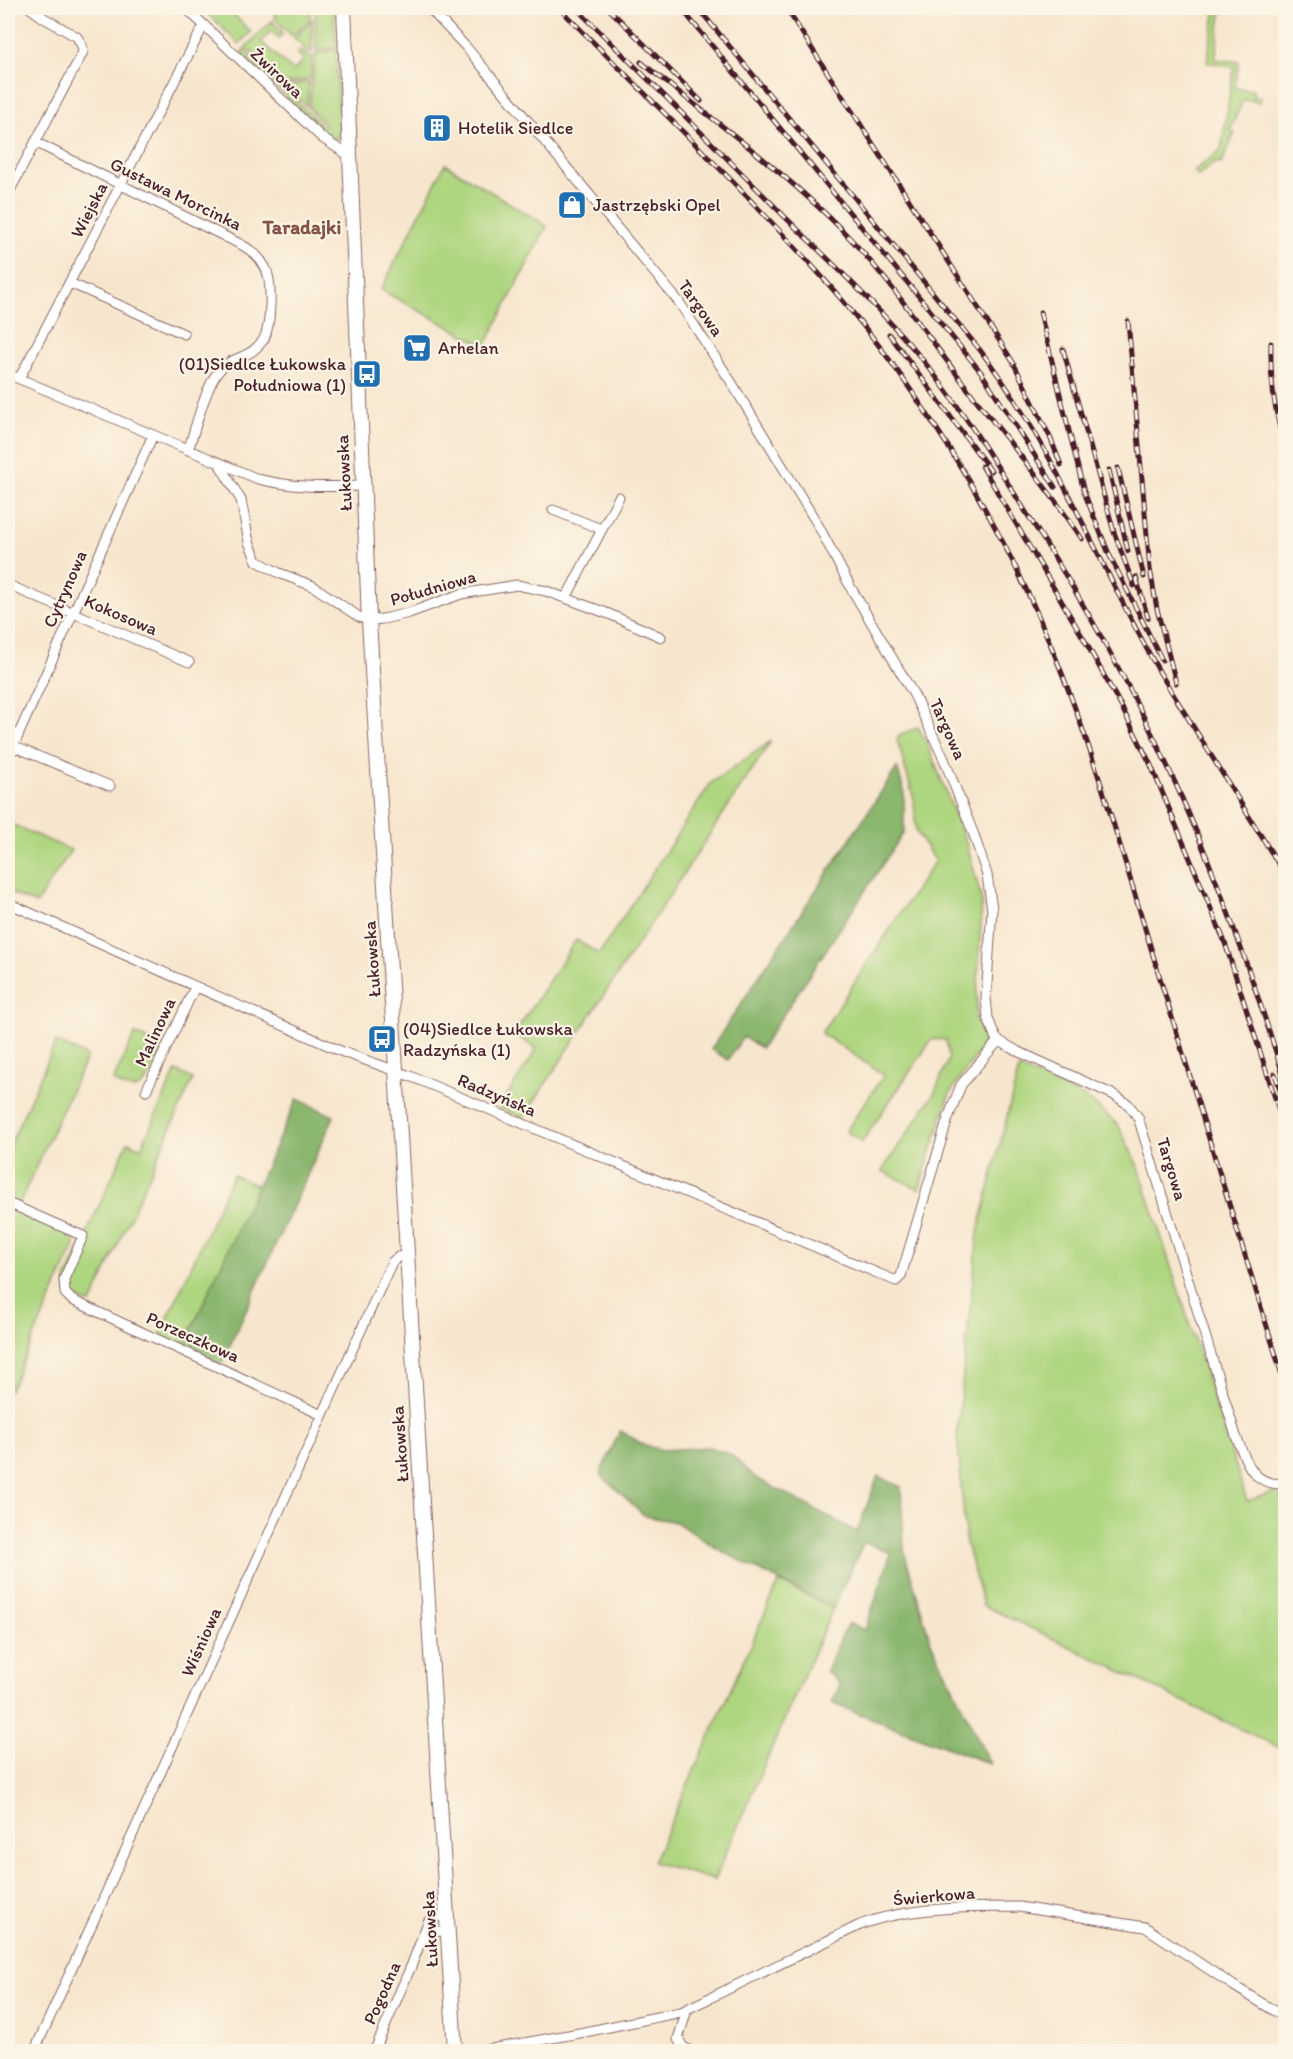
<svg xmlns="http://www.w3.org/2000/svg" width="1293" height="2059" viewBox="0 0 1293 2059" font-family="Itim,sans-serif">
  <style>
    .green { fill: #aed57f; stroke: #7c7a55; stroke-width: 1.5 }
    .forest { fill: #8ab66e; stroke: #6a6a4c; stroke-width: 1.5 }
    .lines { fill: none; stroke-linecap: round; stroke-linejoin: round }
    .stream { stroke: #5ca7d4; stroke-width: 3 }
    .street-casing { stroke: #876564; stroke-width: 11 }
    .secondary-casing { stroke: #876564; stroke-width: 16 }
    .street { stroke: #fff; stroke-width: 9 }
    .secondary { stroke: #fff; stroke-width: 14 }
    .rail-casing { stroke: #4a1f2b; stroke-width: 5 }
    .rail { stroke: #fcf5e5; stroke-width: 3; stroke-dasharray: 9; stroke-linecap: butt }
    .labels { text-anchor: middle; stroke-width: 4.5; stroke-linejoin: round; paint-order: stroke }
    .street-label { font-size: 18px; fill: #4a1f2b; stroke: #fcf5e5 }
    .poi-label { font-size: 18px; fill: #4a1f2b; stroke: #fcf5e5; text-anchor: start }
    .neighbourhood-label { font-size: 20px; font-weight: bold; fill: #855247; stroke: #fcf5e5 }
  </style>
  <rect width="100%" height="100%" fill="#fcf5e5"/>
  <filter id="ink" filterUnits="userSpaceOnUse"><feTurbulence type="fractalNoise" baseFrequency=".0167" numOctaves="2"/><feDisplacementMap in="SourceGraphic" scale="12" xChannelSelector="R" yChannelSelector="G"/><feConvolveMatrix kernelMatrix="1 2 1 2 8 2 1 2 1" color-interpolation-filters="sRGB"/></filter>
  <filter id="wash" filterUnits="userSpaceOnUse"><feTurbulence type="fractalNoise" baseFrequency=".008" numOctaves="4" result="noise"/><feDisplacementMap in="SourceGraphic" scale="24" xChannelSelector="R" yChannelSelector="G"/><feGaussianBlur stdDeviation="1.35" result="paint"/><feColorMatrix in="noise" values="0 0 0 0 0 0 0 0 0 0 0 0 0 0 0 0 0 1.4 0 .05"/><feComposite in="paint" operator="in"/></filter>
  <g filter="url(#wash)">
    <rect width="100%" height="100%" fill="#f7e6ce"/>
    <path class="green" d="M202 8H227L251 32 239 44Z
      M270 8H288L292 11 295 8H312V11L309 12 311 18 292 36 274 18 277 15Z
      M315 8H334L336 47 316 52Z
      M1216 8H1222L1215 59 1239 62 1235 88 1253 90V96L1261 97 1260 102 1243 100 1230 130 1235 133 1221 164 1216 162 1198 176 1194 171 1221 150 1234 67 1207 62Z
      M312 20V52H308L294 38Z
      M272 21 283 33 279 38 271 31 261 42 293 71 304 60 297 53 301 50 307 56H312L310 79 284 84 246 47Z
      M244 49 323 127 325 125 309 108 315 55 336 49 340 131 337 139 333 138 331 140 241 54Z
      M309 82 307 106 285 86Z
      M445 164 547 226 485 346 381 290Z
      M918 727 926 741 967 845 982 901 976 1017 983 1036V1045L950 1093 919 1189 882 1171 934 1094 949 1058 946 1040 932 1039 862 1142 846 1131 884 1075 821 1033 935 861 916 831 914 799 897 739 900 735Z
      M771 741 523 1118 499 1108 537 1049 514 1034 576 940 599 954 711 783Z
      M8 823 71 850 36 904 8 892Z
      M135 1034 165 1047C160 1056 148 1085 137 1088 129 1091 120 1085 113 1081Z
      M56 1042 87 1056 19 1204 8 1199V1149Z
      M1019 1068 1088 1099 1118 1125 1139 1168 1247 1501 1273 1492 1280 1494 1286 1510V1746L1282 1749 983 1605 966 1543 957 1434 978 1233Z
      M176 1071 193 1079 91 1304 71 1296 67 1291 66 1279 128 1142 141 1148Z
      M233 1175 258 1186 183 1348 159 1337Z
      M8 1206 70 1233 75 1241V1245L10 1390 8 1389Z
      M779 1582 833 1608 714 1880 653 1862Z"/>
    <path class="forest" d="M897 768 904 790V832L761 1048 743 1037 728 1060 711 1049Z
      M297 1099 334 1116 221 1365 183 1348Z
      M620 1431 646 1446 663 1450 709 1447 730 1454 756 1478 857 1532 878 1476 901 1487 904 1551 930 1640 990 1764 832 1703 840 1684 826 1671 848 1623 865 1630 891 1553 864 1542 833 1608 718 1549 676 1522 645 1516 600 1474Z"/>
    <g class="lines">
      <path class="stream" d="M1279 1447 1286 1459"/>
    </g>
  </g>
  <g filter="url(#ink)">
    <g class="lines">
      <g class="street-casing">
        <path id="street" d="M186 8 322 138 351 157
          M429 8 466 47 679 302 730 380 818 525 851 588 914 695 944 759 974 835 987 875 992 909 986 998 988 1018 996 1039 1017 1051 1114 1095 1128 1104 1138 1117 1236 1436C1246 1461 1253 1488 1286 1483
          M35 142 242 245C252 251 259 256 265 267 273 281 271 324 264 339 262 342 258 346 255 349 244 359 226 359 217 373 204 392 196 427 188 450
          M8 194 83 52 82 46 77 37 44 18 30 8
          M70 283 184 334
          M8 374 258 479C293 488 326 487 363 486
          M19 379 204 25
          M218 462 241 500 249 542 257 561 279 573 313 586 359 617 369 620 383 619 409 613 461 594 517 585 546 591 609 614 661 637
          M553 510 601 529
          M8 585 189 662
          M566 598 619 497
          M8 744 110 786
          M8 758 153 435
          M8 903 343 1052 410 1076 896 1281 901 1276 948 1118 961 1085 999 1040
          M146 1091 195 987
          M8 1203 83 1236 64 1279 65 1293 72 1300 322 1415
          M424 1941 433 1932 448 1930
          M687 2010 678 2039 683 2047 693 2052
          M34 2052 392 1262 398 1257 406 1256
          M374 2052 412 1964 428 1922 435 1917 447 1915
          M474 2052 585 2032 681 2012 860 1925C906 1907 969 1907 1019 1907L1145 1927 1234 1986 1286 2018"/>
      </g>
      <g class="secondary-casing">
        <path id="secondary" d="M344 8 369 620 455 2052"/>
      </g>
      <use href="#street" class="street"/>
      <use href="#secondary" class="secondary"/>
      <g class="rail-casing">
        <path id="rail" d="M559 8C615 64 672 120 728 177 789 240 851 304 901 376 960 459 1010 547 1049 641 1094 749 1125 863 1159 975 1201 1113 1243 1250 1286 1388
          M576 8C646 77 716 147 785 217 832 263 880 308 922 359 962 408 995 463 1029 517 1089 610 1144 709 1188 812 1226 900 1257 991 1286 1084
          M608 8 701 101
          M681 8 981 372 1055 487
          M698 8 980 350C1056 449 1099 566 1160 673L1286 876
          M786 8 1013 362 1050 437 1061 465
          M641 62C703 112 772 162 830 218 881 267 921 327 964 384 1003 436 1046 484 1082 539
          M1040 312 1084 492 1109 554 1162 660
          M1128 321 1150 569 1157 609 1176 683
          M889 334 991 471
          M1271 343C1270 379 1274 413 1286 448
          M1063 349 1114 532 1134 586
          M982 466 1085 641 1122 708 1150 763 1224 940 1286 1132
          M1118 468 1144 577
          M1109 470 1128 551
          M1136 577 1148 618
          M1275 1074 1286 1108"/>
      </g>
      <use href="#rail" class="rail"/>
    </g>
  </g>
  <defs>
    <g id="building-square" transform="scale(1.5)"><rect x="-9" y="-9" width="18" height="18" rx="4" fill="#1f6fb2" stroke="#fcf5e5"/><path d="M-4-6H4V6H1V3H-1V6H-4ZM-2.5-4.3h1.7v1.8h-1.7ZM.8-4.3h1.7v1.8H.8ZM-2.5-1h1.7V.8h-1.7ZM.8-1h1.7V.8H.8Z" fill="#fff"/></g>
    <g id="shop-square" transform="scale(1.5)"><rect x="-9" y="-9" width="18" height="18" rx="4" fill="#1f6fb2" stroke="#fcf5e5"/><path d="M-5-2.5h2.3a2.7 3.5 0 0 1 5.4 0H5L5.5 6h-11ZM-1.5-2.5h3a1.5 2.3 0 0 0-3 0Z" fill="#fff"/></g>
    <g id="supermarket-square" transform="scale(1.5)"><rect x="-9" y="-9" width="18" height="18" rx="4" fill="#1f6fb2" stroke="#fcf5e5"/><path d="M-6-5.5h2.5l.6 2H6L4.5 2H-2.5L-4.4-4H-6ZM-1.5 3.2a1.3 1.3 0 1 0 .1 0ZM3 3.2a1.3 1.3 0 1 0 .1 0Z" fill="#fff"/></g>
    <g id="bus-square" transform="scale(1.5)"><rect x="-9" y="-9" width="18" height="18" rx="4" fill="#1f6fb2" stroke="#fcf5e5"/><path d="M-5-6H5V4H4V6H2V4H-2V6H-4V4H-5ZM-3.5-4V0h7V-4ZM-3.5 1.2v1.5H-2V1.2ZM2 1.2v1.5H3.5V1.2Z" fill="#fff"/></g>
  </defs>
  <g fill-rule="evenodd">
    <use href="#building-square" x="437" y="128"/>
    <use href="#shop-square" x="572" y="205"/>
    <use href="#supermarket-square" x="417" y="348"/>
    <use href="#bus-square" x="367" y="374"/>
    <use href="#bus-square" x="382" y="1039"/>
  </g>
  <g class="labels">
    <g class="street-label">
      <text transform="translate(277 73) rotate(43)" y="6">Żwirowa</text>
      <text transform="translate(176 194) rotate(26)" y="6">Gustawa Morcinka</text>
      <text transform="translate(89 210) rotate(-63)" y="6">Wiejska</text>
      <text transform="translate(701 308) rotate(55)" y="6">Targowa</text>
      <text transform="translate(344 473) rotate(-93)" y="6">Łukowska</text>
      <text transform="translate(433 588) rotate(-16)" y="6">Południowa</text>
      <text transform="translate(65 589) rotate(-66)" y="6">Cytrynowa</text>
      <text transform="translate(121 615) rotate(23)" y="6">Kokosowa</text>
      <text transform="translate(948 729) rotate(66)" y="6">Targowa</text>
      <text transform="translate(372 959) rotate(-94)" y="6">Łukowska</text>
      <text transform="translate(155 1032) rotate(-65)" y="6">Malinowa</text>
      <text transform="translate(497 1095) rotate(23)" y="6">Radzyńska</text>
      <text transform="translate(1172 1169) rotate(73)" y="6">Targowa</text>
      <text transform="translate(193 1337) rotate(24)" y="6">Porzeczkowa</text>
      <text transform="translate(400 1444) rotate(-94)" y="6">Łukowska</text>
      <text transform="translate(201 1642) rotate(-66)" y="6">Wiśniowa</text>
      <text transform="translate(934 1896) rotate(-5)" y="6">Świerkowa</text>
      <text transform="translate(430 1929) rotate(-93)" y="6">Łukowska</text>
      <text transform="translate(382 1993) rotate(-66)" y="6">Pogodna</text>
    </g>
    <g class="poi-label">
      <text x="458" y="134">Hotelik Siedlce</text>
      <text x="593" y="211">Jastrzębski Opel</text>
      <text x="438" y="354">Arhelan</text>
      <text x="346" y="370" text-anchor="end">(01)Siedlce Łukowska<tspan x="346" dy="21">Południowa (1)</tspan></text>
      <text x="403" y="1035">(04)Siedlce Łukowska<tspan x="403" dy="21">Radzyńska (1)</tspan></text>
    </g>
    <g class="neighbourhood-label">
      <text x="302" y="234">Taradajki</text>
    </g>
  </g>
  <rect width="1293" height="2059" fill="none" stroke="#fcf5e5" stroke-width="30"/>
</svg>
